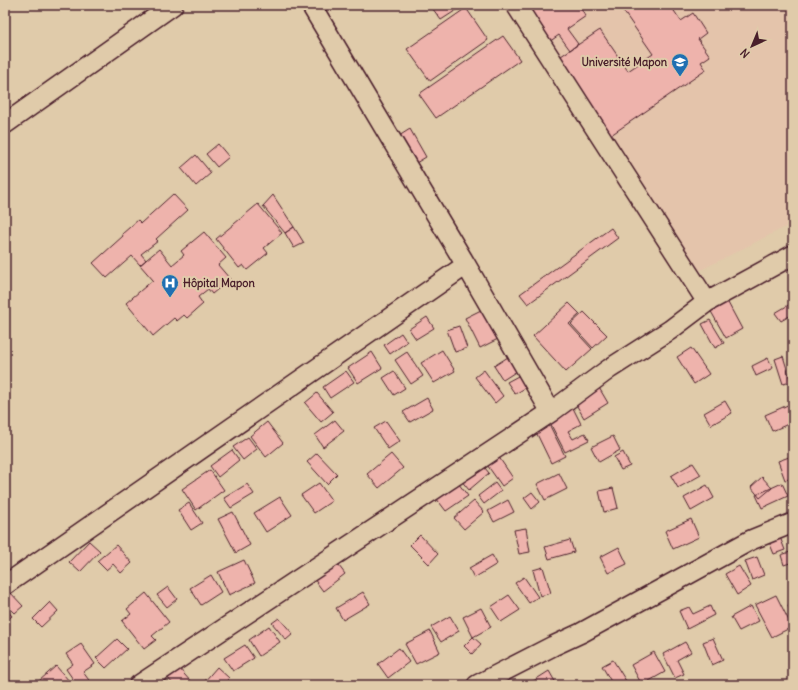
<svg xmlns="http://www.w3.org/2000/svg" width="798" height="690" viewBox="0 0 798 690" font-family="Delius,sans-serif">
  <style>
    .built { fill: #e4c4ab }
    .building { fill: #eeb3ac; stroke: #4a1f2b }
    .lines { fill: none; stroke-linecap: round; stroke-linejoin: round }
    .minor-casing { stroke: #4a1f2b; stroke-width: 22 }
    .minor { stroke: #e0cbaa; stroke-width: 19 }
    .labels { text-anchor: middle; stroke-width: 4; stroke-linejoin: round; paint-order: stroke }
    .poi-label { font-size: 11px; font-weight: bold; fill: #4a1f2b; stroke: #e0cbaa; text-anchor: end }
  </style>
  <rect width="100%" height="100%" fill="#e0cbaa"/>
  <filter id="ink" filterUnits="userSpaceOnUse"><feTurbulence type="fractalNoise" baseFrequency=".025" numOctaves="2"/><feDisplacementMap in="SourceGraphic" scale="8" xChannelSelector="R" yChannelSelector="G"/><feConvolveMatrix kernelMatrix="1 2 1 2 8 2 1 2 1" color-interpolation-filters="sRGB"/></filter>
  <g filter="url(#ink)">
    <path class="built" d="M518 5H793V223L689 276Z"/>
    <path class="building" d="M430 5H455L458 9 441 20Z
      M524 5H578L586 16 567 29 578 44 570 50 559 35 549 42Z
      M619 5H670L681 21 693 13 706 33 698 39 710 56 701 62 706 70 611 135 558 58 600 30 628 71 653 54Z
      M466 8 488 40 430 81 407 49Z
      M503 36 520 60 436 118 419 94Z
      M410 129 426 157 416 163 399 136Z
      M218 144 229 157 217 167 206 154Z
      M196 155 211 173 196 186 181 168Z
      M173 194 188 210 156 239 158 241 141 254 146 260 140 265 132 256 107 278 93 263 123 236 122 234 138 220 141 223Z
      M273 195 294 227 285 233 263 206Z
      M258 204 282 233 264 248 268 253 247 270 243 265 239 268 216 239Z
      M294 227 304 243 294 248 285 233Z
      M611 228 618 238 528 304 520 294Z
      M204 232 226 258 218 265 230 279 212 294 208 289 198 297 203 304 187 318 184 315 177 321 174 318 153 336 126 303 153 280 140 265 159 249 172 265 184 255 181 251Z
      M726 299 742 329 726 338 709 308Z
      M569 303 580 314 569 324 592 349 566 372 533 336Z
      M792 303 793 305V314L781 321 775 313Z
      M485 308 500 338 480 348 465 318Z
      M584 312 607 335 593 348 571 324Z
      M427 317 434 328 416 339 409 329Z
      M710 320 724 343 715 348 702 324Z
      M459 326 467 348 455 352 447 330Z
      M401 333 407 342 390 354 384 345Z
      M691 348 709 374 694 384 677 357Z
      M442 350 455 371 434 383 421 363Z
      M372 352 382 368 358 383 348 368Z
      M407 352 423 376 411 384 395 360Z
      M783 356 791 382 783 384 775 359Z
      M508 357 517 371 503 380 494 366Z
      M768 358 773 368 756 376 752 366Z
      M484 370 503 396 495 403 475 377Z
      M346 371 354 382 330 398 323 387Z
      M394 371 405 388 394 395 383 378Z
      M520 375 527 387 515 394 507 382Z
      M598 386 608 403 584 418 574 401Z
      M317 393 333 412 321 422 305 403Z
      M427 398 433 409 410 422 403 412Z
      M725 401 732 413 711 425 704 413Z
      M790 404 793 410V422L772 431 765 415Z
      M572 406 581 424 568 431 573 439 585 433 589 440 565 452 548 419Z
      M335 420 344 431 323 447 315 435Z
      M386 421 400 441 388 449 374 428Z
      M267 422 283 443 266 457 250 436Z
      M550 426 565 456 551 463 536 432Z
      M613 436 620 450 599 462 591 447Z
      M248 437 257 449 243 460 233 447Z
      M232 450 239 460 218 477 210 466Z
      M623 452 630 466 621 470 614 457Z
      M317 453 337 474 327 484 307 462Z
      M496 453 513 478 502 486 485 462Z
      M391 454 403 468 379 488 367 474Z
      M792 456 793 460V478L785 480 778 461Z
      M476 457 489 473 469 490 456 474Z
      M693 463 701 475 678 488 671 476Z
      M210 470 224 490 196 510 182 489Z
      M559 473 567 489 545 500 537 484Z
      M762 477 772 488 760 498 751 487Z
      M455 479 468 496 446 511 433 494Z
      M319 483 332 501 314 513 301 495Z
      M495 483 501 491 484 504 478 496Z
      M782 483 788 496 762 508 756 495Z
      M247 484 254 494 231 508 224 498Z
      M707 485 714 498 691 511 684 498Z
      M613 488 618 508 604 512 599 491Z
      M532 492 540 502 532 509 524 498Z
      M280 497 292 515 266 532 254 513Z
      M508 500 514 512 494 522 488 511Z
      M474 501 484 512 464 529 454 518Z
      M189 503 202 523 191 530 178 510Z
      M233 512 250 545 236 553 218 519Z
      M691 519 699 537 673 549 665 531Z
      M526 528 530 552 519 554 514 530Z
      M778 532 785 550 774 554 767 537Z
      M420 535 438 554 429 564 410 545Z
      M570 540 574 552 549 559 545 547Z
      M89 541 100 551 80 572 69 562Z
      M116 545 132 563 121 573 113 564 106 570 97 561Z
      M619 547 627 564 608 573 600 557Z
      M793 551V562L784 565 781 555Z
      M492 555 497 564 474 578 469 568Z
      M757 557 764 575 752 580 745 561Z
      M244 560 255 583 229 595 218 572Z
      M336 562 345 574 323 591 314 579Z
      M739 566 751 586 737 595 725 574Z
      M543 567 551 593 540 596 533 570Z
      M211 575 221 592 201 605 190 588Z
      M524 577 538 597 529 603 515 583Z
      M168 587 177 599 167 607 157 595Z
      M9 591 23 606 15 613 5 603V595Z
      M363 592 370 604 343 620 336 608Z
      M146 593 169 622 152 636 156 640 144 649 122 621 131 614 127 609Z
      M509 595 520 610 501 622 491 607Z
      M776 595 792 627 772 637 755 605Z
      M50 602 58 611 41 627 33 619Z
      M793 604V616L788 606Z
      M710 606 714 615 687 629 679 611 689 607 693 614Z
      M751 606 759 621 739 631 731 617Z
      M5 608 12 616 5 622Z
      M481 608 491 627 473 637 463 617Z
      M450 616 459 631 441 642 431 627Z
      M279 618 293 634 286 640 272 623Z
      M269 626 280 642 259 656 249 640Z
      M430 631 440 652 416 664 405 644Z
      M473 637 481 644 472 654 464 646Z
      M713 638 723 660 712 665 703 642Z
      M117 639 127 649 106 668 96 658Z
      M685 642 691 652 677 660 684 674 675 678 663 654Z
      M81 644 95 664 83 672 91 683 88 685H77L66 669 73 664 66 654Z
      M245 645 254 658 233 671 224 658Z
      M399 648 409 662 388 678 378 664Z
      M5 652 11 659 5 665Z
      M654 652 665 672 642 685 631 665Z
      M613 660 626 681 619 685H613L602 666Z
      M56 666 70 682 67 685H43L39 681Z
      M178 667 191 682 187 685H174L167 677Z
      M217 667 229 678 222 685H207L204 682Z
      M549 671 557 685H527Z"/>
    <g class="lines">
      <g class="minor-casing">
        <path id="minor" d="M311 5 466 265
          M516 5 707 302
          M5 124 173 5
          M551 412 609 369 670 330 707 302 793 255
          M5 585 466 265 551 412 139 685
          M477 685 553 646 581 633 751 540 793 523"/>
      </g>
      <use href="#minor" class="minor"/>
    </g>
  </g>
  <defs>
    <g id="university-pin" transform="scale(0.9)"><path d="M0 17L-7.5 6A9.5 9.5 0 1 1 7.5 6Z" fill="#1f6fb2" stroke="#e0cbaa"/><path d="M0-5L7-2L0 1L-7-2ZM-4 1L0 2.5L4 1V4Q0 6-4 4Z" fill="#fff"/></g>
    <g id="hospital-pin" transform="scale(0.9)"><path d="M0 17L-7.5 6A9.5 9.5 0 1 1 7.5 6Z" fill="#1f6fb2" stroke="#e0cbaa"/><path d="M-5-5h3v3.5h4V-5h3V5h-3V1.5h-4V5h-3Z" fill="#fff"/></g>
  </defs>
  <g fill-rule="evenodd">
    <use href="#university-pin" x="680" y="62"/>
    <use href="#hospital-pin" x="170" y="283"/>
  </g>
  <g class="labels">
    <g class="poi-label">
      <text x="667" y="66">Université Mapon</text>
      <text x="183" y="287" text-anchor="start">Hôpital Mapon</text>
    </g>
  </g>
  <rect width="798" height="690" fill="none" stroke="#e0cbaa" stroke-width="20"/>
  <rect x="10" y="10" width="778" height="670" fill="none" stroke="#4a1f2b" stroke-width="1.5" filter="url(#ink)"/>
  <g transform="translate(752 46) rotate(224)" stroke="#e0cbaa" stroke-width="3" paint-order="stroke">
  <path d="M0-3L7 15L0 10L-7 15Z" fill="#4a1f2b"/>
  <text y="-6" font-size="11" font-weight="bold" text-anchor="middle" fill="#4a1f2b">N</text>
  </g>
</svg>
